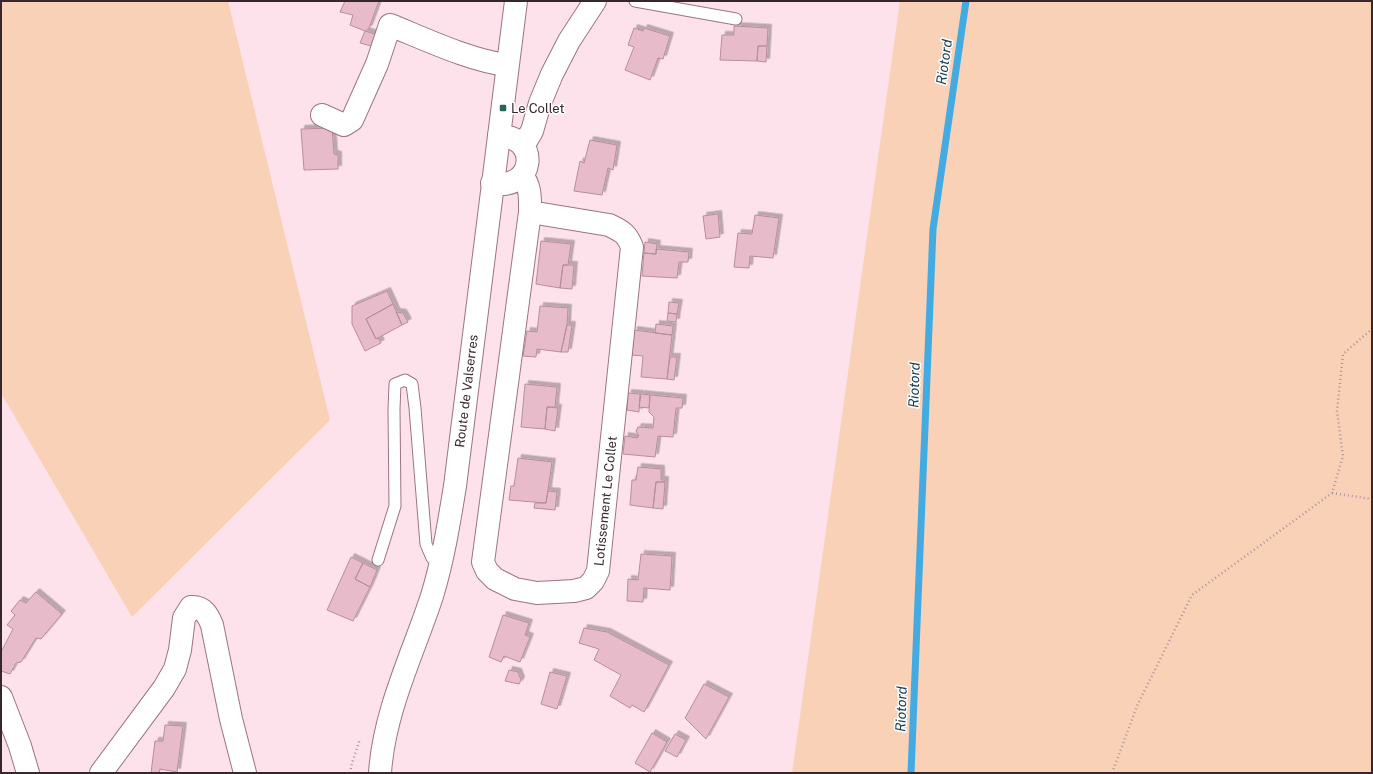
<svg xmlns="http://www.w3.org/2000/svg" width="1373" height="774" viewBox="0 0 1373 774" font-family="'Public Sans',sans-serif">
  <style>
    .green { fill: #f8d1b7 }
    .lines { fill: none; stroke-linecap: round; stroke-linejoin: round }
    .stream { stroke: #44aae2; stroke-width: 7 }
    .building { fill: #e7bbca; stroke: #b78e9c; filter: url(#shadow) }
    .service-casing { stroke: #9c7482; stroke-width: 13 }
    .minor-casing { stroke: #9c7482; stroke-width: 24 }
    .tertiary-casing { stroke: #9c7482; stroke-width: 24 }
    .path { stroke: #ac959d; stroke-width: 2.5; stroke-dasharray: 1 3; stroke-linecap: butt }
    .service { stroke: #fff; stroke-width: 11 }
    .minor { stroke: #fff; stroke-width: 22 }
    .tertiary { stroke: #fff; stroke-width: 22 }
    .poi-dot { fill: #236758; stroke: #fff; stroke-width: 1.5 }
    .labels { text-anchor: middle; stroke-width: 3; stroke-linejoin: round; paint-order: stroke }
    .poi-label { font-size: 13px; fill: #37272d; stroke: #fff; text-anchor: start }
    .street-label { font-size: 13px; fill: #37272d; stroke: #fff }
    .water-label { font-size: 14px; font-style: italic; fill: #113d54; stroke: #fff }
  </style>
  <defs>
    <filter id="shadow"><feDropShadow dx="3.5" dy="-3.5" stdDeviation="0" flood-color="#0004"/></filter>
  </defs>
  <rect width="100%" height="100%" fill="#fde2eb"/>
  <path class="green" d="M1 1H228L330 420 132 617 1 393Z
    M900 1H1372V773H792Z"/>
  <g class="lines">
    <path class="stream" d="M911 773 933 229 966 1"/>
  </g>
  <path class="building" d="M345 1H379L369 28 365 31 350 25 353 15 340 12Z
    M734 26 768 28 767 46H758L757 61 720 60 722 35H734Z
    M634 28 643 31 644 28 670 36 663 59 658 58 650 80 625 70 634 47 628 45Z
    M365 31 375 34 371 46 360 43Z
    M758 46H767L766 62 757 61Z
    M332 128 334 154 338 155V169L304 170 301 129Z
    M590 140 617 145 613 170 608 168 602 195 574 191 580 161 584 163Z
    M718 214 720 237 706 239 703 216Z
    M755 215 779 218 773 258 750 256 749 268 734 267 738 233 752 234Z
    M541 241 571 244 568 265H563L560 288 536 284Z
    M645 242 657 244 656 254 644 253Z
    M656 249 689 252 688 262H679L677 278 642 276 644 253 656 254Z
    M563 265H574L572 289 560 288Z
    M387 291 393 304 366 319 376 339 378 338 381 343 365 351 352 324V306Z
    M669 302 679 303 677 314 668 313Z
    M393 304 402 325 376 339 366 319Z
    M540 306 568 308 567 325 561 352 537 349 536 357 523 356 527 331 537 332Z
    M396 312 403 313 408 322 402 325Z
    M668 313 677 314 676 322 667 321Z
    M656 324 673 326 672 335 655 333Z
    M567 325H572L568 352H561Z
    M634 330 672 335 667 379 641 377 643 356 632 355Z
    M670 357H677L674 380 667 379Z
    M525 384 557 387 555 407H547L545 429 521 427Z
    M628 393 640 394 639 412 627 410Z
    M641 394 650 395 649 408 639 407Z
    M650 395 683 398 682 408H676L673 437 658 436 655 457 623 454 625 436 637 438 639 436 636 431 638 427 653 428 654 417 649 412Z
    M547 407 558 408 555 431 545 429Z
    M518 458 552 462 546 503 509 500 511 486H514Z
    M638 467 661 469V480H665V482H656L653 508 630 505 632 480H636Z
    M656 482H665L663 509 653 508Z
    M548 491 557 492 555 510 534 508 535 503H546Z
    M641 554 672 556 670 590 644 588 643 602 627 601 628 579 638 580Z
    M351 557 363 563 355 579 370 587 353 621 327 610Z
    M363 563 377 570 370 587 355 579Z
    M36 592 62 614 41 639 36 638 21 662 16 663 10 674 1 671V652L13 629 7 625 15 615 11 611 20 600 26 603Z
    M503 615 529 623 525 635 530 637 520 662 504 656 501 662 489 657Z
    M584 628 607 632 669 665 644 712 632 705 630 708 610 696 621 675 594 660 599 649 579 643Z
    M509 670 518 672 521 680 519 684 505 681Z
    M550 672 567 676 557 709 541 704Z
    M704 684 729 697 706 739 685 718Z
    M165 725 183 726 177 772 160 769 159 773H151L155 741H163Z
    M652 733 667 742 650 772 635 763Z
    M675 734 686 740 677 757 665 751Z"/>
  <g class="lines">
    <g class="service-casing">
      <path id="service" d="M635 1 736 19
        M378 560 395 506 394 409 395 384 405 380 412 384 415 408 426 544 432 558 441 561"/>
    </g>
    <g class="minor-casing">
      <path id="minor" d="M322 115 344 125 352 120 377 64 390 25C425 39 471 61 507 65
        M523 146 532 131 540 103 552 74 569 41 595 1
        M522 175C531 187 530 198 530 212L483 562 487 571 495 579 515 589 537 593 574 591 586 588 593 581 598 571 632 247C627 234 622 231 609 225L530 212
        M492 183C535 192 541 136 499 136
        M1 697 20 746 28 773
        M101 773 164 688 175 669 180 650 184 618 191 607C203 606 208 615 212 625L231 719 245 773"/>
    </g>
    <g class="tertiary-casing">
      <path id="tertiary" d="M380 773C384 711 413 654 432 596 443 560 449 523 455 486L516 1"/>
    </g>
    <path class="path" d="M1332 493 1372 499
      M350 773 352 763 360 739
      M1112 773 1137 706 1192 595 1332 493 1343 456 1337 411 1343 354 1372 329"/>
    <use href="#service" class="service"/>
    <use href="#minor" class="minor"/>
    <use href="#tertiary" class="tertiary"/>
  </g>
  <rect class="poi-dot" x="499" y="104" width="8" height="8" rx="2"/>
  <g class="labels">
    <g class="poi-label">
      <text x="511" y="113">Le Collet</text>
    </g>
    <g class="street-label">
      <text transform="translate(466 391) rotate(-83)" y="5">Route de Valserres</text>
      <text transform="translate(605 501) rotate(-84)" y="5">Lotissement Le Collet</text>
    </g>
    <g class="water-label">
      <text transform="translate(944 62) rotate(-82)" y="5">Riotord</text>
      <text transform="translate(914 385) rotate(-88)" y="5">Riotord</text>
      <text transform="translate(901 709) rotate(-88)" y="5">Riotord</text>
    </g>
  </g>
  <rect width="1373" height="774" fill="none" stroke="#37272d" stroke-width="4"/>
</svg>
